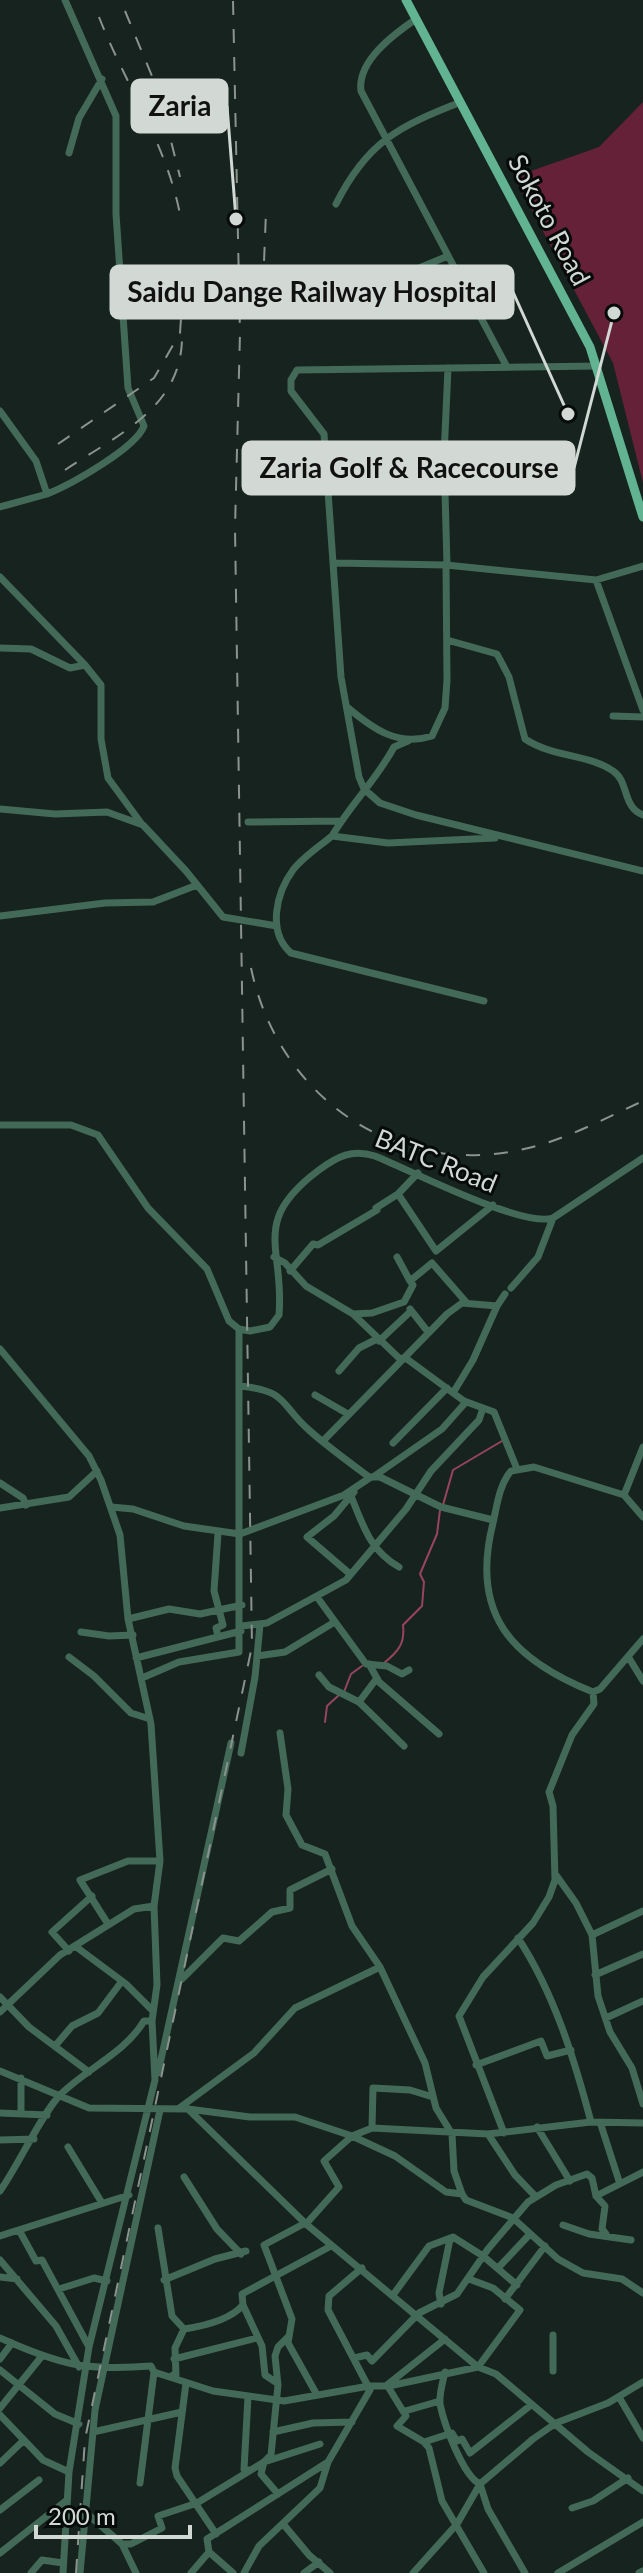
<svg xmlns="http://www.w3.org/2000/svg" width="643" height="2573" viewBox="0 0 643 2573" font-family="Lato,sans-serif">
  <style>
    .green { fill: #642137 }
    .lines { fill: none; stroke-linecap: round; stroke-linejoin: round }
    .stream { stroke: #97455e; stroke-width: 2 }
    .minor { stroke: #436959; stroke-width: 7 }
    .major { stroke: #61b392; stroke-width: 9 }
    .rail { stroke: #8a938e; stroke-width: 2; stroke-dasharray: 14 14; stroke-linecap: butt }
    .labels { text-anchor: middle; stroke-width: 6; stroke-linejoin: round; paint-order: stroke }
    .street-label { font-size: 26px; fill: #d2d9d5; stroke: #060b09 }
    .leader { fill: none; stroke: #d2d9d5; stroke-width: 3 }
    .callout-dot { fill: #d2d9d5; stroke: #060b09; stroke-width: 3 }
    .callout { fill: #d2d9d5; stroke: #d2d9d5; stroke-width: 3 }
    .callout-label { font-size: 28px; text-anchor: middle; font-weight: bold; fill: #111 }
  </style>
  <rect width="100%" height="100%" fill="#17231e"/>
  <path class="green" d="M643 102V483L613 363 514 177 599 147Z"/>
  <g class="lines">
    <path class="stream" d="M443 1505 453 1470 502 1441
      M384 1663C399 1651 405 1643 403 1625L422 1606 424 1582 420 1574 437 1534 440 1510
      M344 1692 351 1674 362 1666
      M325 1722 327 1706 339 1695"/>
    <path class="minor" d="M416 19C394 34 357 61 361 91L507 367
      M69 153 79 118 102 79
      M336 204C367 142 399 126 461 102
      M373 287 448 256
      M598 366 297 370 291 380V391L324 434 341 677 359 777 364 789 380 803 416 815 643 871
      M0 411 36 461 47 494 0 507
      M47 494C70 485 136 448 144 426L128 388 116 214V116L65 0
      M335 563 446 565 596 580 643 566
      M447 565 444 456 448 368
      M0 577 85 665
      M596 580 643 710
      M447 640 497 654 509 677 525 739C554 758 589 754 613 771 629 781 622 807 643 815
      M0 648 31 649 70 668 85 665 101 685V739L108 778 141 823
      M347 707C373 729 398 747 432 736L445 708 447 680 446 565
      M613 716 643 717
      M0 809 55 814 107 812 143 825 186 871 223 917 277 926
      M248 822 341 821
      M332 836C351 804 377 779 394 747L408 741
      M0 916 105 903 153 902 197 885
      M484 1001 291 953C267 932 276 893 293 870 303 857 320 846 332 836L388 843 495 838
      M0 1125H71L98 1135 148 1208 207 1269 229 1321 239 1329 250 1331 270 1327 279 1315C285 1248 249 1222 319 1170 338 1156 352 1149 375 1156 410 1170 522 1228 553 1218L643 1158
      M398 1194 436 1251 493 1205
      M376 1208 398 1194 418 1173
      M274 1257 285 1263 306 1286 353 1314 372 1313 404 1302 413 1285 410 1281 432 1263 466 1302
      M397 1257 410 1281
      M290 1271 313 1244 318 1245 377 1210
      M511 1288 538 1257 553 1218
      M410 1309 428 1332
      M353 1314 399 1358 407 1359 464 1401 494 1412 517 1469
      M379 1341 411 1311
      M0 1349 89 1456 101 1480 120 1535 128 1619 151 1724 160 1861 154 1906 157 1985 152 2021 155 2080 89 2347 69 2472 63 2573
      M339 1371 359 1348 377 1339
      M240 1386C289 1391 279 1404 310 1431 328 1447 349 1462 369 1477H380L441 1507 493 1520
      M453 1393 473 1360 497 1306
      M315 1395 348 1414
      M324 1440 447 1314 462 1303 497 1306 505 1294
      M393 1443 447 1388
      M373 1477 442 1429 466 1402
      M0 1483 23 1498 26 1505
      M624 1495 643 1447
      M351 1496C363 1525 370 1551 399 1567
      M111 1507 133 1509 184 1526 240 1534 344 1495 371 1477
      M0 1508 69 1497 97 1471
      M350 1574 307 1537 334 1516 354 1492
      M317 1597 366 1664 387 1666 402 1674 409 1670
      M128 1619 169 1609 200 1614 242 1605
      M242 1626 267 1623 346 1580 406 1509 431 1471 479 1420 483 1408
      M81 1632 109 1636 133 1635
      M218 1636 216 1628 223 1625 214 1591 218 1533
      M257 1656 285 1652 333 1623V1620
      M69 1657 94 1676 131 1713 150 1719
      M136 1658 241 1631
      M629 1658 643 1681
      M369 1664 379 1682 439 1734
      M319 1675 329 1687 359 1702
      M142 1678 179 1662 239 1652V1329
      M377 1678 359 1702 404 1746
      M593 1692C511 1659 470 1614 493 1523 497 1506 499 1485 511 1471L534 1467 624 1495 643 1517
      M593 1692 600 1689 643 1639
      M280 1733 288 1789 286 1815 302 1845 325 1854 352 1926 380 1967 425 2063 436 2108 452 2134 454 2171 462 2194
      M241 1753 255 1677 260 1625
      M556 1875 576 1903 592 1935 598 1996 610 2032 632 2068 643 2104
      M108 1924 80 1880 128 1861H160
      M592 1935 643 1911
      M518 1938C554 1993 574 2058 591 2122
      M75 1946 126 1984 153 2011
      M69 1951 52 1932 92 1896
      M595 1975 643 1954
      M182 1979 223 1938 239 1941 272 1912 290 1908V1890L332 1869
      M0 1997 29 2027 89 2072
      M0 2012 60 1955 134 1909 154 1906
      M606 2018 643 2001
      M55 2046 72 2026 98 2013 122 1981
      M476 2065 541 2041 547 2056 571 2050
      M0 2071 89 2108 188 2109 250 2117H295L352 2136 395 2156 446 2192 462 2194 466 2200 513 2218 558 2259 583 2273 622 2279 643 2293
      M158 2073 231 1743
      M21 2078V2112
      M178 2109 254 2053 295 2008 380 1967
      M188 2109 306 2224 478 2367 496 2374 588 2452 643 2491
      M0 2113 47 2115
      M600 2122 619 2181
      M537 2127 570 2181
      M372 2128 373 2088 410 2090 433 2097
      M504 2133 459 2016 483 1977 533 1923 549 1897 555 1880 553 1806 549 1792 572 1735 594 1704 593 1692
      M488 2134 515 2175 536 2197
      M0 2140 34 2139
      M68 2147 102 2203
      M184 2177 217 2229 241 2254
      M0 2191C19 2164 41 2115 60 2095 87 2068 124 2054 144 2021H152
      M307 2222 264 2245 292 2319 288 2343 317 2395
      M306 2224 339 2187 324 2161 352 2136 372 2128 488 2134 591 2122 643 2123
      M563 2225 589 2234 631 2240
      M158 2228 172 2316 184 2329
      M19 2230 36 2261 42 2260 89 2347
      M606 2234 602 2229 605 2206 596 2196 643 2172
      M0 2236 129 2195
      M0 2260 56 2326 79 2367
      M498 2268 530 2234
      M0 2277 17 2279
      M164 2280 215 2259 246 2251
      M59 2289 94 2278 107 2281
      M393 2295 429 2246 453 2237 483 2256 517 2285
      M505 2299 545 2246
      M441 2304 439 2293 450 2239
      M243 2305 262 2346 265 2375 277 2383
      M553 2335V2371
      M0 2338C60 2365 85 2371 151 2366L154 2372 213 2391 284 2401 369 2386H389L478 2367 520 2310 493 2288 469 2279
      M354 2358 367 2355 372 2361 419 2313 457 2294 488 2249 528 2202 556 2185 587 2174 592 2178 596 2196
      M0 2359 12 2343
      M174 2359 257 2338
      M0 2370 55 2414 79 2424
      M445 2372C443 2381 439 2394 440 2404 444 2424 463 2476 480 2484L488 2509 525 2573
      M173 2375 176 2376 175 2348 184 2329C204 2326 230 2320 243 2305L242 2294 331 2246
      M186 2383 175 2468 177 2476 216 2534
      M248 2397 244 2469 250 2470
      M619 2397 643 2438
      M0 2408 42 2356
      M405 2411 440 2401
      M0 2415 43 2460 69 2472
      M93 2432 182 2412
      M273 2432 313 2423 352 2422
      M424 2442 397 2426 406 2416 387 2385 445 2339
      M0 2463 24 2440
      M140 2483 154 2372
      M278 2494 261 2474 264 2462 271 2455 278 2385 275 2356 278 2347 288 2337
      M572 2508 593 2501 628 2478
      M0 2510 39 2480
      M85 2512 122 2544 136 2573
      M284 2525 309 2555 330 2573
      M122 2544H131L162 2528 158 2516 197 2503 264 2462 320 2444
      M209 2552 233 2573
      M0 2553 67 2500
      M31 2573 42 2560 63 2563
      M80 2573 95 2410 160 2110
      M191 2573 209 2552 207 2539 328 2462
      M244 2573 259 2546 320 2488 328 2462 370 2390 328 2310 329 2296 362 2268
      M304 2573 319 2562
      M413 2573 457 2524 480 2484 533 2439 556 2423 608 2403 643 2382
      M484 2573 442 2501 429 2448 424 2442 452 2433 457 2441 462 2439 470 2453 531 2405
      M558 2573 643 2522
      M639 2573 643 2571"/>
    <path class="major" d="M406 0 590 347 643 517"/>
    <path class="rail" d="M125 11 159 93 180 177
      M99 17C125 84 169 148 181 220
      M256 316 263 287 266 212
      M58 444 154 378 180 333 183 290
      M65 470C117 435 182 408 182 337
      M251 968C278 1096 394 1179 524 1149 566 1140 605 1118 643 1101
      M76 2573 85 2439 252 1646 235 528 240 333 233 0"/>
  </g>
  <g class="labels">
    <g class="street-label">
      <text transform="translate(549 220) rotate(62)" y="9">Sokoto Road</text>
      <text transform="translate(436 1161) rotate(22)" y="9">BATC Road</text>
    </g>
  </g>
  <path class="leader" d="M236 219L227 106M568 414L513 292M614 313L574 468"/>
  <g class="callout-dot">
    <circle cx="236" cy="219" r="8"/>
    <circle cx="568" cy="414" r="8"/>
    <circle cx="614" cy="313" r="8"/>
  </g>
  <g class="callout">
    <rect x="132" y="80" width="95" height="52" rx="8"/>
    <rect x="111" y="266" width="402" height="52" rx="8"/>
    <rect x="243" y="442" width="331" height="52" rx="8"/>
  </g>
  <g class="callout-label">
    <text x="180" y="116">Zaria</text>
    <text x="312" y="302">Saidu Dange Railway Hospital</text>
    <text x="409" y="478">Zaria Golf &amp; Racecourse</text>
  </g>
  <path d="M36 2525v12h154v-12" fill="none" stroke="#d2d9d5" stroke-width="4"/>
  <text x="48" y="2525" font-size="24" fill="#d2d9d5" stroke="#060b09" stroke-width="6" paint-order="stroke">200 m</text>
</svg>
